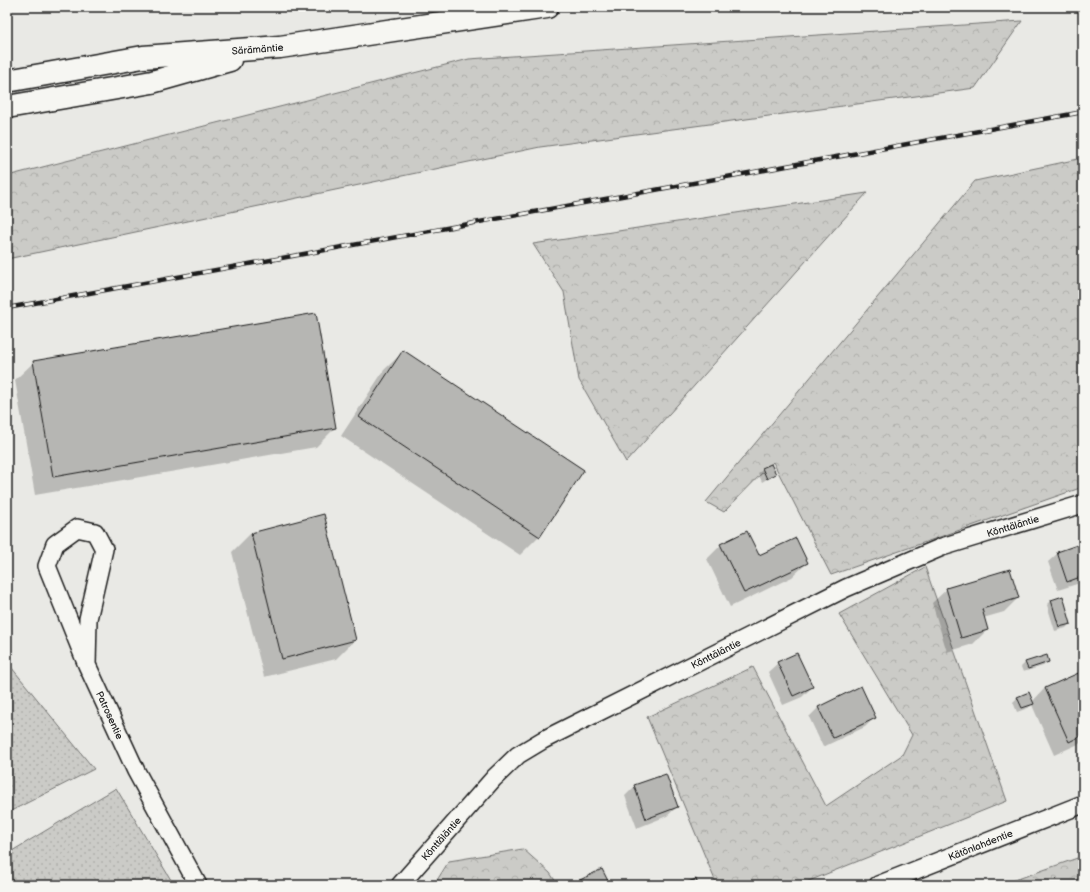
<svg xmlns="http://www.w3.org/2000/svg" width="1090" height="892" viewBox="0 0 1090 892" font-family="'Balsamiq Sans',sans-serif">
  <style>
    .grass { fill: url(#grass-dots); stroke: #747472 }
    .forest { fill: url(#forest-crowns); stroke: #747472 }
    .shadow { fill: #0003 }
    .building { fill: #b6b6b3; stroke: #1c1c1c }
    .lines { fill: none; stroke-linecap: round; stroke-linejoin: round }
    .minor-casing { stroke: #1c1c1c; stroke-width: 20 }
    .trunk-casing { stroke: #1c1c1c; stroke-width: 25 }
    .minor { stroke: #f6f6f2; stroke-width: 17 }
    .trunk { stroke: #f6f6f2; stroke-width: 22 }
    .rail-casing { stroke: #1c1c1c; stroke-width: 4.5 }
    .rail { stroke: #f6f6f2; stroke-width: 3; stroke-dasharray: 9; stroke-linecap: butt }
    .labels { text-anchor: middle; stroke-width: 3; stroke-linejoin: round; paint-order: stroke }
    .street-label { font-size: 10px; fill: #1c1c1c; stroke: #f6f6f2 }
  </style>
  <defs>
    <pattern id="grass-dots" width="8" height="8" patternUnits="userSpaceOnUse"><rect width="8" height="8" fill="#cbcbc7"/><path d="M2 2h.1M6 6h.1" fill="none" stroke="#aeaeaa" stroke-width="1.8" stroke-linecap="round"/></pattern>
    <pattern id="forest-crowns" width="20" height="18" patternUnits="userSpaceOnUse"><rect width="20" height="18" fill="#cbcbc7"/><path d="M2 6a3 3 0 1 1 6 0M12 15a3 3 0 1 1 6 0" fill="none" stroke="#aeaeaa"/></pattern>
  </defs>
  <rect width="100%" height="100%" fill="#e9e9e5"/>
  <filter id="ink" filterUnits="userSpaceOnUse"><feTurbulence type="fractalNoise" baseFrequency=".025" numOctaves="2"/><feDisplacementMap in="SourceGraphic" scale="8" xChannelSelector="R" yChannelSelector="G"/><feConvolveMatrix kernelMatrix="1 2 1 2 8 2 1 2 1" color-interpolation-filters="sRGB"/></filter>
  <g filter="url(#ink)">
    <path class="grass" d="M7 662 94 769 7 813Z
      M116 788 174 885H7V854Z"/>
    <path class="forest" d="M1022 21 975 88 540 147 7 259V176L469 59Z
      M1083 158V487L831 575 773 462 724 512 706 502 975 181Z
      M867 193 626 462 579 380 564 292 533 244Z
      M925 567 1007 801 799 885H717L647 717 753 667 826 806 902 755 912 735 839 614Z
      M523 849 550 873 558 885H434L449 861Z
      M1083 856V885H1001Z"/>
    <path class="shadow" d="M403 352 539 536 520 555 341 436 384 370Z
      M34 362 335 428 316 447 35 495 15 380Z
      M770 465 775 474 762 482 758 473Z
      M323 515 355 640 336 659 264 677 232 552 251 533Z
      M1083 544V582L1058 590 1048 562 1058 553Z
      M721 545 758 556 807 563 792 577 730 607 707 559Z
      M947 589 1018 598 1004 612 983 618 987 630 973 644 947 652 932 603Z
      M1062 597 1070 623 1066 628 1055 631 1047 605 1051 601Z
      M1026 662H1048L1043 666 1023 672 1021 667Z
      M778 663 812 687 802 697 783 705 768 672Z
      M1083 672V742L1054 755 1032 705 1028 708 1017 712 1013 702 1018 697 1032 702 1045 688Z
      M860 688 875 717 865 727 823 747 809 717 818 708Z
      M635 786 677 807 667 816 637 828 625 796Z"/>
    <path class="building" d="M316 313 336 428 53 477 33 361Z
      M403 350 584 470 540 537 359 417Z
      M771 464 776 474 767 479 762 468Z
      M324 514 356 640 282 659 251 533Z
      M747 531 759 555 796 538 808 563 744 593 720 544Z
      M1083 543V576L1067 582 1057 552Z
      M1010 569 1019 598 982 609 988 630 961 638 946 588Z
      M1063 596 1071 624 1059 627 1051 600Z
      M797 653 813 687 793 696 777 662Z
      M1047 655 1049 662 1028 669 1025 662Z
      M1083 671V735L1069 742 1045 688Z
      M861 686 876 718 833 738 818 707Z
      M1029 692 1034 704 1022 708 1017 697Z
      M666 774 678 807 646 819 634 785Z
      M602 869 610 885H570Z
      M696 879 698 885H680Z"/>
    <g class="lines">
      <g class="minor-casing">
        <g id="minor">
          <path id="s1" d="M87 665 47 566 55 544 77 528 95 532 104 549 88 619 87 665 136 771 198 885"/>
          <path id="s2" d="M400 885 494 778 518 755 543 740 846 588 942 547 1083 504"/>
          <path id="s3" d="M878 885 1083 804"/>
        </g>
      </g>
      <g class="trunk-casing">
        <g id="trunk">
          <path id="s4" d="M7 81 143 57 280 47 547 7"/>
          <path d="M7 107 152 82 230 60"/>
        </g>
      </g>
      <use href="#minor" class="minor"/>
      <use href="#trunk" class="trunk"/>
      <g class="rail-casing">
        <path id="rail" d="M7 308 1083 112"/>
      </g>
      <use href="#rail" class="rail"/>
    </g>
  </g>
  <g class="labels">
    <g class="street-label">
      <text dy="4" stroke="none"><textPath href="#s4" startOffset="253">Särämäntie</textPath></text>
      <text dy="4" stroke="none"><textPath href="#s2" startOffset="722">Könttäläntie</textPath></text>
      <text dy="4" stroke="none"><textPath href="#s2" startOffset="398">Könttäläntie</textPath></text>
      <text dy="4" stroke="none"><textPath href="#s1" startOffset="368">Patrosentie</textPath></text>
      <text dy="4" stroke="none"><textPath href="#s2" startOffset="62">Könttäläntie</textPath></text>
      <text dy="4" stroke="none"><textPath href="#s3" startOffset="110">Kätönlahdentie</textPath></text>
    </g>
  </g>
  <rect width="1090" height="892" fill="none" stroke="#f6f6f2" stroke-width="24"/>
  <rect x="12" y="12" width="1066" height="868" fill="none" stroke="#1c1c1c" stroke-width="1.5" filter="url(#ink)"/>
</svg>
